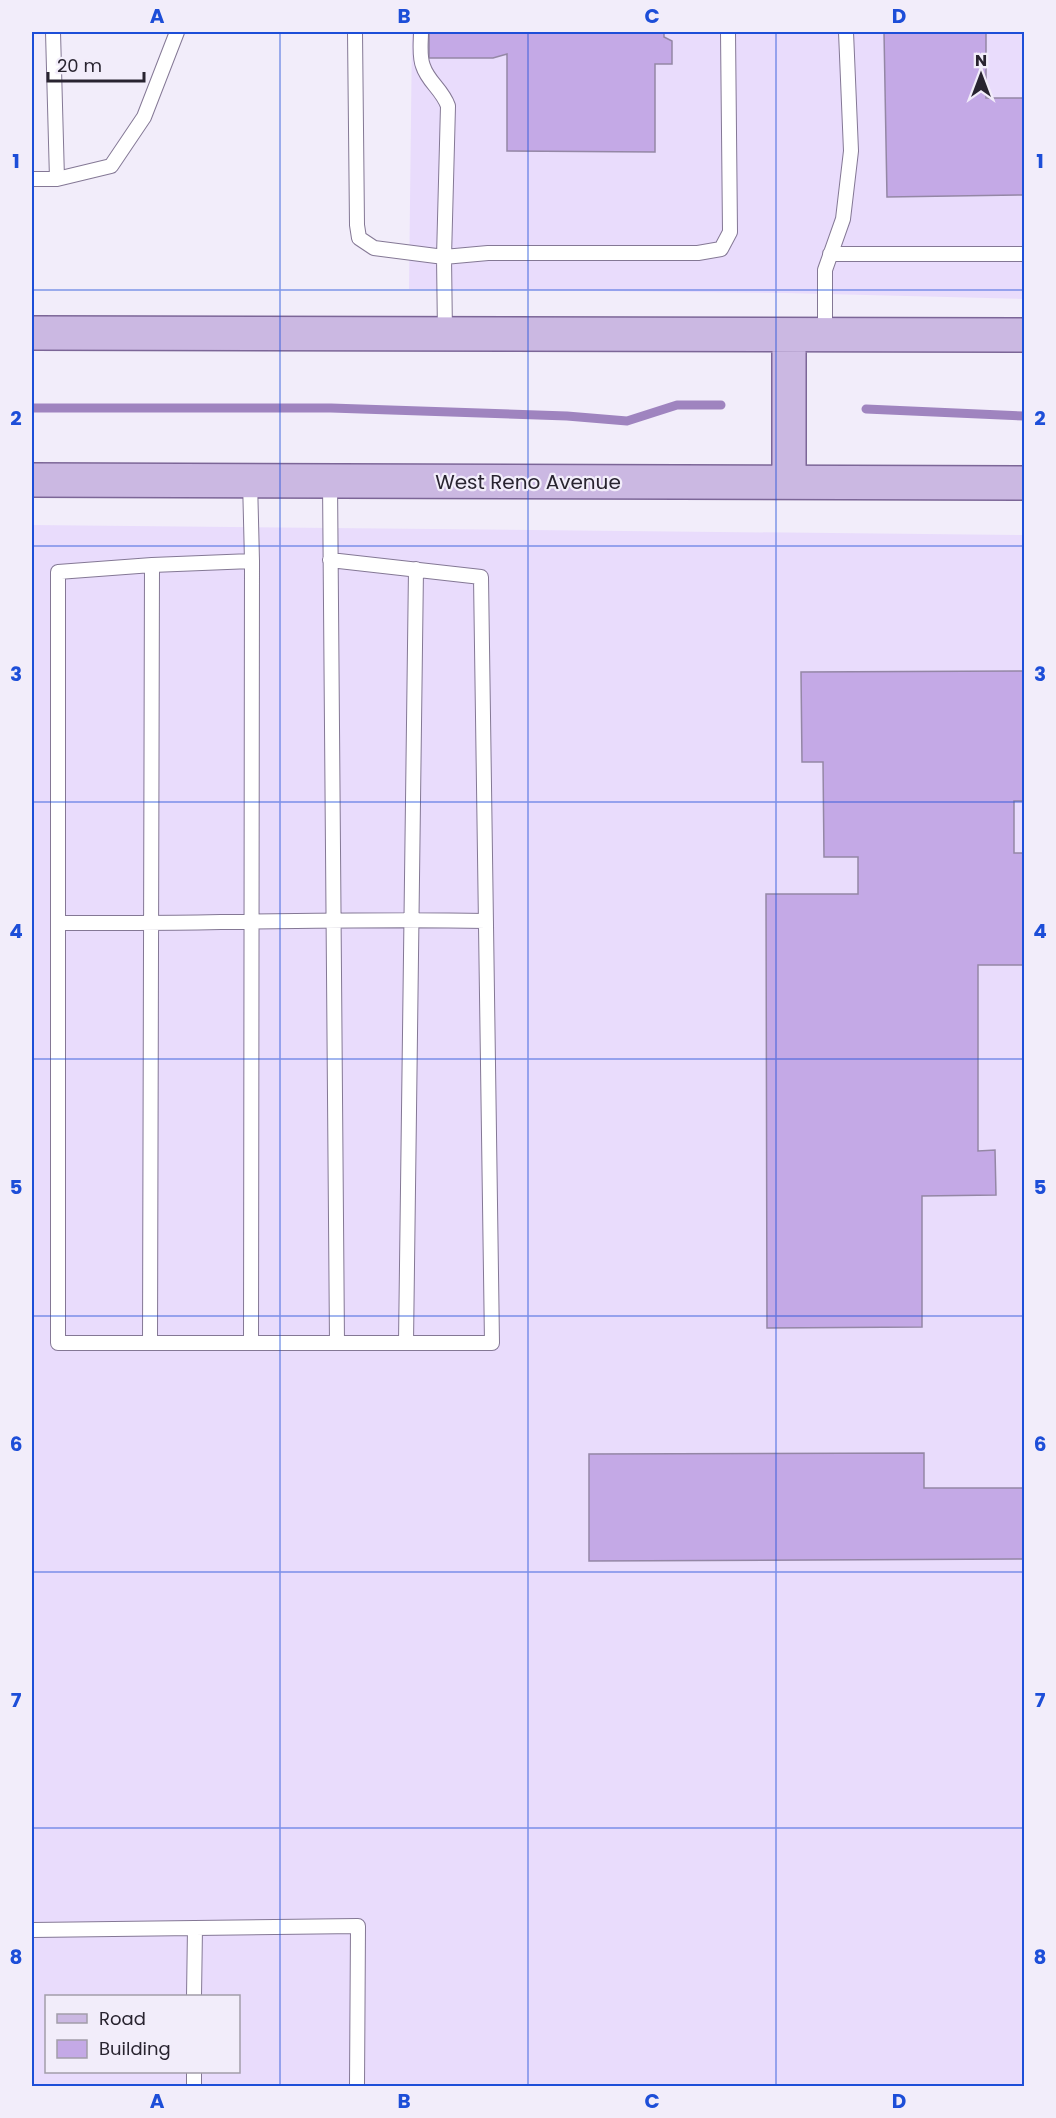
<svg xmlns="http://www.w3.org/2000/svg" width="1056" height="2118" viewBox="0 0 1056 2118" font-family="Poppins,sans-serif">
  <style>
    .built { fill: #e9dcfc; fill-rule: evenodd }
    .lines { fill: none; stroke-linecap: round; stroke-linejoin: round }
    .stream { stroke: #9f84bf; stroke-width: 9 }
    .building { fill: #c4a9e6; stroke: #9487a5; stroke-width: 1.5 }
    .lane-casing { stroke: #847895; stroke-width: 16 }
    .primary-casing { stroke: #7c6697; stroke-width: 36 }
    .lane { stroke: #fff; stroke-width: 14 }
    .primary { stroke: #cbb8e2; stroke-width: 33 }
    .grid { fill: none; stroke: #1d4ed8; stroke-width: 1.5; stroke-opacity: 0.55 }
    .labels { text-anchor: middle; stroke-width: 4.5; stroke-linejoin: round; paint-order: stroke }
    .street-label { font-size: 20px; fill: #292430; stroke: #f2edfa }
    .neatline { fill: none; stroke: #1d4ed8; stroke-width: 2 }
    .grid-label { font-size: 20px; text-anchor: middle; font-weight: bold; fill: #1d4ed8 }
  </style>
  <rect width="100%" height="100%" fill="#f2edfa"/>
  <path class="built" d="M412 32H1024V299L785 293 409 289Z
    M32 525 1024 535V2086H32ZM46 1996H238V2072H46Z"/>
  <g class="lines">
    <path class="stream" d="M32 408H331L567 416 627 421 677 405H721
      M866 409 1024 416"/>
  </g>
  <path class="building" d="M429 32H664V37L672 41V64H655V152L507 151V54L493 58H429Z
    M884 32H986V98H1024V195L887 197Z
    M1024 671V801H1014V853H1024V965H978V1151L995 1150 996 1195 922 1196V1327L767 1328 766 894H858V857H824L823 762H802L801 672Z
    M924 1453V1488H1024V1559L589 1561V1454Z"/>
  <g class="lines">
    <g class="lane-casing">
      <path id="lane" d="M53 32 57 179
        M355 32 357 225 359 238 374 248 444 257 488 253H698L721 249 730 232 728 32
        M421 32C421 42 419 56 423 66 428 82 442 89 448 106L444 257 445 334
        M32 179H57L111 166 144 117 177 32
        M830 254H1024
        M825 335V270L843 219 851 151 846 32
        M250 480 252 561 251 1343
        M330 481 337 1343
        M252 561 152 565 58 572V1343H492L481 577 330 560
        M58 923C201 924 343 918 486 921
        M150 1343 152 565
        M406 1343 416 569
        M32 1930 358 1926 357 2086
        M194 1996 195 1928
        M194 2086V2072"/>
    </g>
    <g class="primary-casing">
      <path id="primary" d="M32 333 1024 335
        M32 480 1024 483
        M789 482V335"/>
    </g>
    <use href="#lane" class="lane"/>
    <use href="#primary" class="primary"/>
  </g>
  <path class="grid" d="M280 32V2086M528 32V2086M776 32V2086M32 290H1024M32 546H1024M32 802H1024M32 1059H1024M32 1316H1024M32 1572H1024M32 1828H1024"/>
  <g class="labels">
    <g class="street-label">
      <text x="528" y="489">West Reno Avenue</text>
    </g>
  </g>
  <rect width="1056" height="2118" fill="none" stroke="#f2edfa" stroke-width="66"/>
  <rect x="45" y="1995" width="195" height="78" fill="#f2edfa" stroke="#a29da9" stroke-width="1.5"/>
  <rect x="57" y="2014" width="30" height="9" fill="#cbb8e2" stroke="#a29da9" stroke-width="1.5"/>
  <text x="99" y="2025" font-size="18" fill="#292430">Road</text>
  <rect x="57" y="2040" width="30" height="18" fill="#c4a9e6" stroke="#a29da9" stroke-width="1.5"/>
  <text x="99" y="2055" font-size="18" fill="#292430">Building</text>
  <g transform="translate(981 75)" stroke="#f2edfa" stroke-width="4.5" paint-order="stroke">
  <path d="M0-4.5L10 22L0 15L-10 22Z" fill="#292430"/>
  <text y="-9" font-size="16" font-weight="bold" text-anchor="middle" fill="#292430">N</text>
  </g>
  <path d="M48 72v9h96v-9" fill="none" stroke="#292430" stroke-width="3"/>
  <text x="57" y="72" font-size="18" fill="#292430" stroke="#f2edfa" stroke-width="4.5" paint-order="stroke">20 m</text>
  <rect x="33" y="33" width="990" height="2052" class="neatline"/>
  <g class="grid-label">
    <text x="157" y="23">A</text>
    <text x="404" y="23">B</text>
    <text x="652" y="23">C</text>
    <text x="899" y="23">D</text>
    <text x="16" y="168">1</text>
    <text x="1040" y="168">1</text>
    <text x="16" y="425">2</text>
    <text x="1040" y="425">2</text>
    <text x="16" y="681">3</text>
    <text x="1040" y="681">3</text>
    <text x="16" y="938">4</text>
    <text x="1040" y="938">4</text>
    <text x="16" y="1194">5</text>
    <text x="1040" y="1194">5</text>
    <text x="16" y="1451">6</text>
    <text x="1040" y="1451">6</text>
    <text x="16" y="1707">7</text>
    <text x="1040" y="1707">7</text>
    <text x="16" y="1964">8</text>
    <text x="1040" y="1964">8</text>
    <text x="157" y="2108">A</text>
    <text x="404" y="2108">B</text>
    <text x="652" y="2108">C</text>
    <text x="899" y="2108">D</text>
  </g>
</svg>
